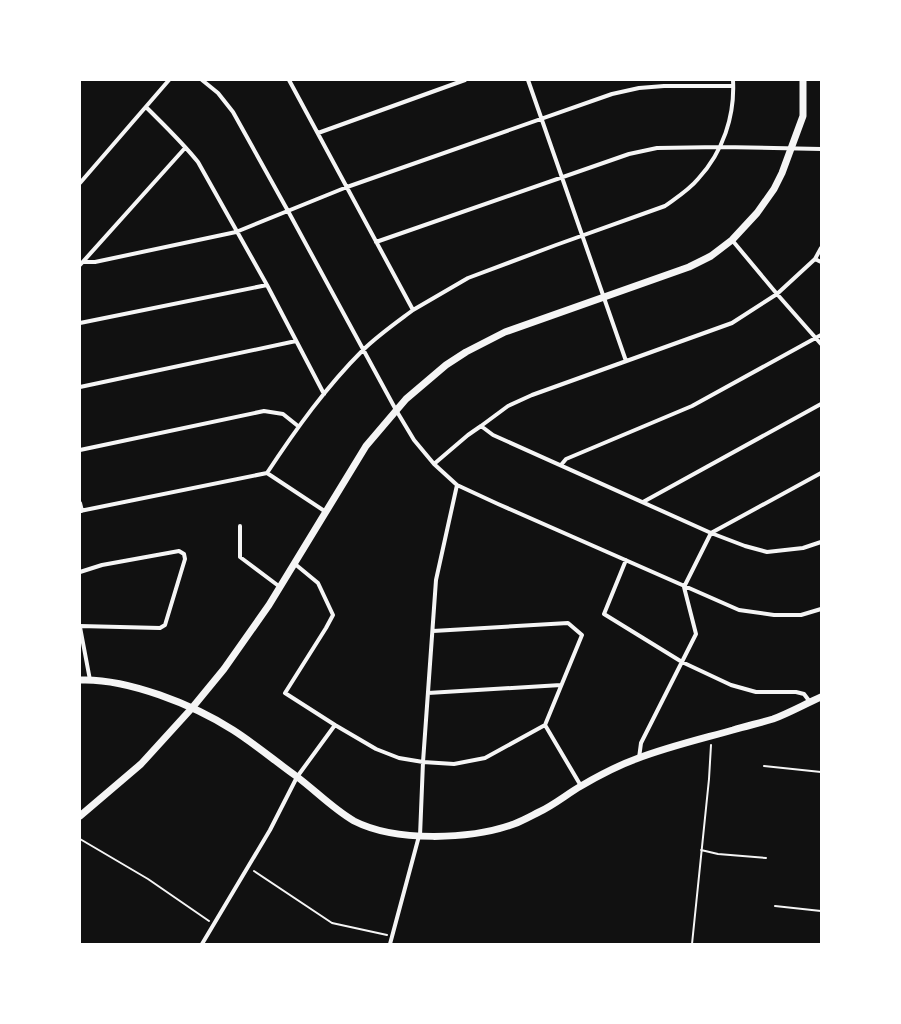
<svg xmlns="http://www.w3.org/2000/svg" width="901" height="1024" viewBox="0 0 901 1024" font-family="Commissioner,sans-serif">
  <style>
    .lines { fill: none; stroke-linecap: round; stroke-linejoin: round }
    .path { stroke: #f5f5f5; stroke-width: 2 }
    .minor { stroke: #f5f5f5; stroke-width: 4 }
    .tertiary { stroke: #f5f5f5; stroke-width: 7 }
  </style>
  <rect width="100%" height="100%" fill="#111"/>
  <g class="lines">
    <path class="path" d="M764 766 821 772
      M80 839 148 879 209 921
      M701 850 718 854 766 858
      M254 871 332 923 387 935
      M775 906 821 911
      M692 944 709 779 711 745"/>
    <path class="minor" d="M202 80 218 93 233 112 288 211 396 410 414 440 434 464 457 485 498 504 739 610 774 615H801L821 609
      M528 80 626 361
      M146 107C164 125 182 142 198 162L267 285 324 394
      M318 133 465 80
      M80 183 169 80
      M732 240 777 294 821 344
      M376 242 629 154 657 148 721 147 821 149
      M815 259 821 262
      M83 262H95L236 232 347 187 612 94 639 88 664 86H733
      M80 265 185 148
      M413 310 468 278 556 245 665 206C676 198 689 190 698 179 723 152 735 116 733 80
      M80 323 267 285
      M80 387 296 341
      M481 426 508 406 532 395 732 323 777 294 815 259 821 248
      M80 450 264 411 283 414 298 426
      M434 464 468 435 481 426 493 435 711 533 745 546 767 552 803 548 821 542
      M561 465 566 459 692 406 821 335
      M267 473 326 512
      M643 502 821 404
      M80 503 82 511
      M80 511 267 473C296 429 326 387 363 350 377 336 397 322 413 310L289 80
      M240 526V557L280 587
      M626 560 604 614 682 662 731 685 756 692H796L804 694 810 702
      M295 564 318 583 333 615 326 628 285 693 335 725 376 749 399 758 423 762 454 764 485 758 545 725 582 635 568 623 433 631
      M80 572 102 565 179 551 184 554 185 559 165 625 160 628 80 626
      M80 627 90 680
      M428 693 561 685
      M545 725 581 786
      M639 758 641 743 696 634 684 587 711 533 821 473
      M420 836 423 762 436 580 457 485
      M202 944 270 830 297 777 335 725
      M390 944 419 836"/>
    <path class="tertiary" d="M80 680C127 678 194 705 233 730 255 744 275 761 296 776 315 790 333 809 354 821 395 842 470 840 514 824 522 821 531 816 539 812 554 805 567 794 581 786 598 776 617 766 636 759 667 747 701 739 733 730 746 726 760 723 773 719 789 713 805 704 821 697
      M80 816 141 764 192 708 224 669 269 605 366 446 406 399 446 365 466 352 505 332 689 267 711 256 732 240 757 213 774 189 782 173 803 116V80"/>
  </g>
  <rect width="901" height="1024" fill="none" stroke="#ffffff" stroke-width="162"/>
</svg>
